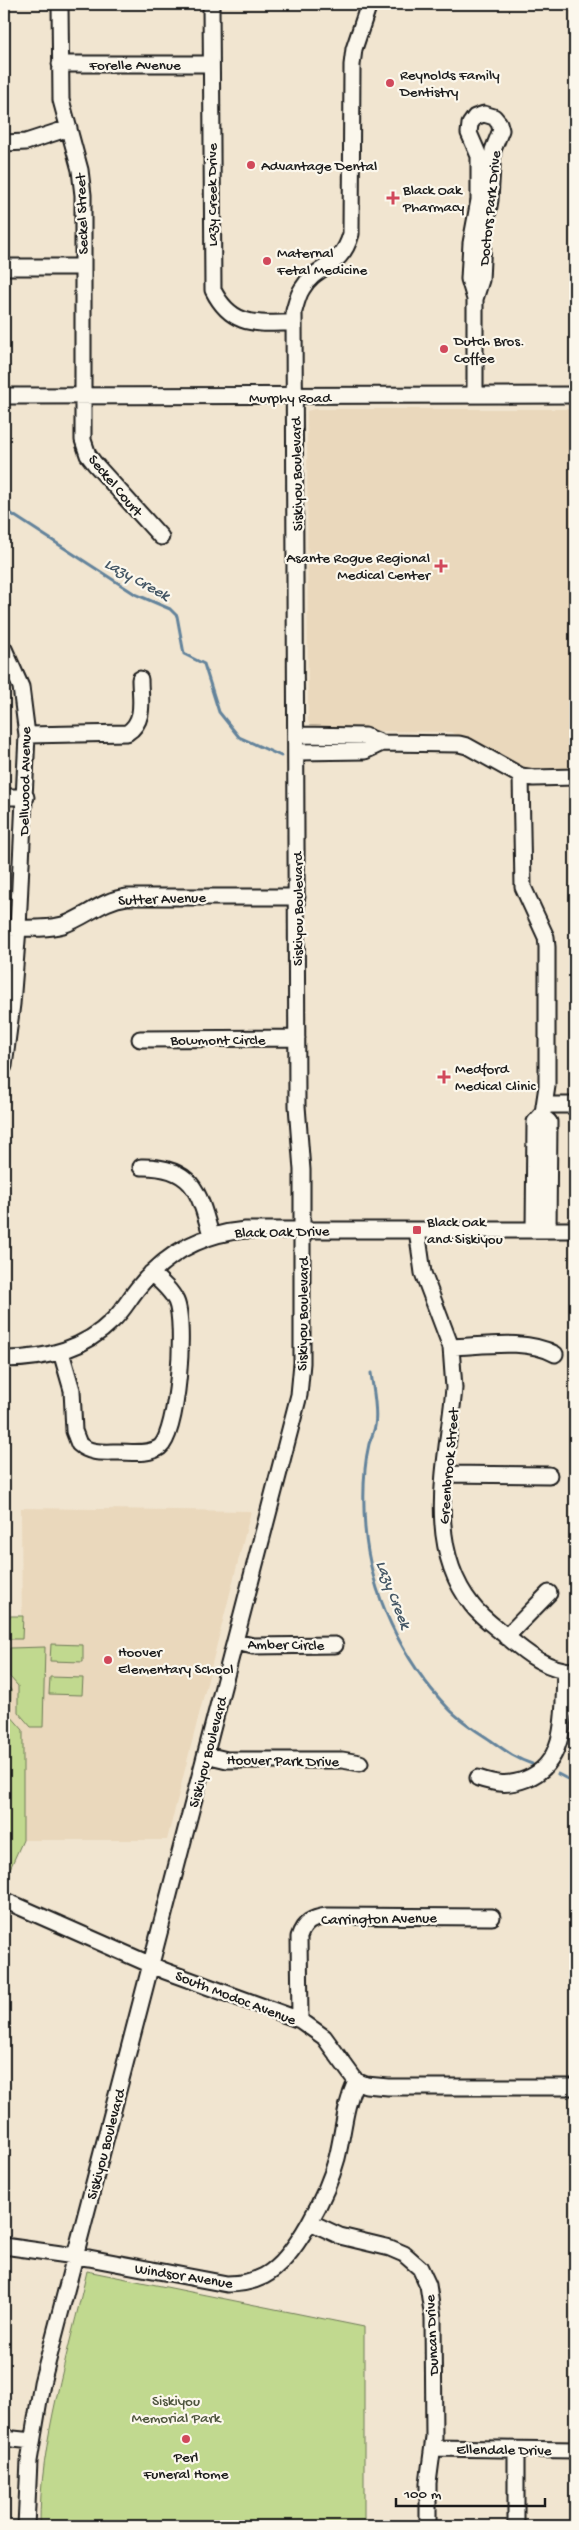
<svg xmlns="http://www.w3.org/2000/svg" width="579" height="2530" viewBox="0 0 579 2530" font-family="'Gochi Hand',sans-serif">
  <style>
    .built { fill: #ead8bc }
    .green { fill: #c1d98f; stroke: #6e7a56 }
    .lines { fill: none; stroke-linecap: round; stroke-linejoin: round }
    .stream { stroke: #63839b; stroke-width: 3 }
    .minor-casing { stroke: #1c1c1c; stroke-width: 19 }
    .minor { stroke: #fbf7ec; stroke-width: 15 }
    .poi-dot { fill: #d1495b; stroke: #fbf7ec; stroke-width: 2 }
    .labels { text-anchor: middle; stroke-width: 4.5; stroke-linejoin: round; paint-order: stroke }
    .street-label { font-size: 15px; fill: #1c1c1c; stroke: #fbf7ec }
    .poi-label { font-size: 15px; fill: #1c1c1c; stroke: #fbf7ec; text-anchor: start }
    .park-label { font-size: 15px; fill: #4e553e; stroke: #fbf7ec }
    .water-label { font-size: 16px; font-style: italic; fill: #465866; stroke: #fbf7ec }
  </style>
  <rect width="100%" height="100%" fill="#f1e5d0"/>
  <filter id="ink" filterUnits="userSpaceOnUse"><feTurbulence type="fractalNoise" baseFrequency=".02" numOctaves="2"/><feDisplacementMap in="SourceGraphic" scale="10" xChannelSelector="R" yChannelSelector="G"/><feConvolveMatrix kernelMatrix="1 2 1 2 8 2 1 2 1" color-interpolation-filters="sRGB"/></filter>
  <g filter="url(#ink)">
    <path class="built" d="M314 409H575V770L529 771 518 769 497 755 451 732 313 730 308 721 307 411Z
      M21 1508 251 1511 167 1840H23V1730L10 1715 11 1690 4 1682V1639L22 1638Z"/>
    <path class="green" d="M4 1616H23L22 1639H4Z
      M51 1644 83 1645V1662L50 1661Z
      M45 1647 43 1727H31L18 1712V1686L10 1677V1648Z
      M50 1677 83 1678 82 1695 49 1694Z
      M4 1682 11 1690 10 1715 23 1730V1840L4 1882Z
      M87 2271 364 2327V2526H40C39 2444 69 2351 87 2271Z"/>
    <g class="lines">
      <path class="stream" d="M4 509 135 594 170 609 177 616 184 654 204 664 219 712 239 737 281 756
        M371 1373C373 1389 378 1410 375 1426 374 1432 371 1438 369 1444 363 1470 363 1501 365 1528 370 1593 402 1660 448 1708 461 1722 477 1731 493 1742 507 1752 515 1758 532 1764
        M558 1774 575 1783"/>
      <g class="minor-casing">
        <path id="minor" d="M60 4 61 100 80 170 83 195V440L88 455 95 464 161 537
          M211 4 213 290C232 328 257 323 294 323
          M60 64H210
          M4 143 26 142 69 128
          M4 267H82
          M475 395V299L469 279 471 243 479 200V156L469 133 470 124 475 117 484 114 494 117 499 123 501 130 493 150 490 200 483 240 481 280 475 299
          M4 396 575 395
          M4 649 21 687 27 735 18 928 12 1004 4 1066
          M27 735 127 733C146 721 140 699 140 679
          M298 735 365 736 382 743 459 744 467 746 521 776 534 778 575 777
          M298 752 365 751 382 743
          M521 776 523 887 546 937 547 947V1086L543 1113 535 1122 534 1230
          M4 797H26
          M4 928C22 928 45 930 63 925 86 917 102 900 127 897H297
          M140 1039 297 1038
          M544 1105H575
          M542 1116 549 1122 548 1230
          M141 1167C193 1166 199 1192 211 1235
          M417 1230 423 1273 451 1347 454 1388C448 1459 423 1543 472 1605 481 1617 494 1626 506 1636 526 1653 548 1671 575 1671
          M451 1347C483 1346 526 1338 555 1354
          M61 1352 72 1390 74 1431 79 1444C90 1454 104 1452 119 1452 131 1452 149 1455 160 1447 178 1431 186 1323 176 1301 171 1290 160 1281 151 1273
          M4 1359C44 1359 83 1350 112 1321 123 1311 129 1299 138 1288 166 1253 201 1234 245 1230H575
          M446 1474 549 1475
          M506 1637 549 1593
          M236 1642 253 1646 335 1645
          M206 1755 227 1760H342L360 1763
          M478 1778C496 1784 508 1786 526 1779 569 1763 563 1708 565 1671
          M4 1900 165 1971 300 2020 324 2037 356 2081 366 2085 388 2087H575
          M300 2020 299 1937C304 1922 312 1918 327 1916L492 1917
          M310 2222 340 2236 390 2248 404 2254 420 2268 428 2285 433 2318 434 2437 428 2483V2526
          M4 2246 89 2258 227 2284C240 2284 252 2282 264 2276 295 2260 328 2192 337 2158 344 2130 344 2108 356 2081
          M4 2438 32 2441
          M433 2448 575 2450
          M26 2526 29 2461 42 2383 299 1395 302 1363V1170L297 1106 294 311C296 304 298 295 302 289 317 263 341 270 351 234L352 65 354 49 369 4
          M516 2526V2450"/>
      </g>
      <use href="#minor" class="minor"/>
    </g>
  </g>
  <g class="poi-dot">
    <circle cx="390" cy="83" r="5"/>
    <circle cx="251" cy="165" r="5"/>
    <path d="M390.5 190.5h5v5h5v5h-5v5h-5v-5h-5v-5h5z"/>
    <circle cx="267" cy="261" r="5"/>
    <circle cx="444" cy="349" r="5"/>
    <path d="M438.5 558.5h5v5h5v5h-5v5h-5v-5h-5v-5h5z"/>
    <path d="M441.5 1069.5h5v5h5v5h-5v5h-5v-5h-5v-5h5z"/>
    <rect x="412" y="1225" width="10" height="10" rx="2.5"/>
    <circle cx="108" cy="1660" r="5"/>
    <circle cx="186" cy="2439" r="5"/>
  </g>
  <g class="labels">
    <g class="street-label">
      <text x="135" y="69">Forelle Avenue</text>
      <text transform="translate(211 195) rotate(-90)" y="5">Lazy Creek Drive</text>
      <text transform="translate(489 208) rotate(-84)" y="5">Doctors Park Drive</text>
      <text transform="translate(81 214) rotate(-92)" y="5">Seckel Street</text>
      <text x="290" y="402">Murphy Road</text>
      <text transform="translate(296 474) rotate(-91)" y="5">Siskiyou Boulevard</text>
      <text transform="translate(116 485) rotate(50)" y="5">Seckel Court</text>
      <text transform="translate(24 781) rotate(-89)" y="5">Dellwood Avenue</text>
      <text transform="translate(162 898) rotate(-2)" y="5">Sutter Avenue</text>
      <text transform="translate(297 909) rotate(-90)" y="5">Siskiyou Boulevard</text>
      <text x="218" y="1044">Bowmont Circle</text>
      <text transform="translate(282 1231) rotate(-1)" y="5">Black Oak Drive</text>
      <text transform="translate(302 1314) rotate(-89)" y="5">Siskiyou Boulevard</text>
      <text transform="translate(448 1466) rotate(-85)" y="5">Greenbrook Street</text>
      <text transform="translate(286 1644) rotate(1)" y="5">Amber Circle</text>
      <text transform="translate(207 1752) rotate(-75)" y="5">Siskiyou Boulevard</text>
      <text transform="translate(283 1760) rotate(1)" y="5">Hoover Park Drive</text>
      <text transform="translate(379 1918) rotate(-1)" y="5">Carrington Avenue</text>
      <text transform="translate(236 1997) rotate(21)" y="5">South Modoc Avenue</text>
      <text transform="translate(105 2144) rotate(-75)" y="5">Siskiyou Boulevard</text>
      <text transform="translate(184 2275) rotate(9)" y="5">Windsor Avenue</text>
      <text transform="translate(431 2335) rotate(-93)" y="5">Duncan Drive</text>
      <text transform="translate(504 2449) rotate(1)" y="5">Ellendale Drive</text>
    </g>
    <g class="poi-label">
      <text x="400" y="79">Reynolds Family<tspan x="400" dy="17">Dentistry</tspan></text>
      <text x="261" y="170">Advantage Dental</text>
      <text x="403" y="194">Black Oak<tspan x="403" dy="17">Pharmacy</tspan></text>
      <text x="277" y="257">Maternal<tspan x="277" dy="17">Fetal Medicine</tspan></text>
      <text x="454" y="345">Dutch Bros.<tspan x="454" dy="17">Coffee</tspan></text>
      <text x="430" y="562" text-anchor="end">Asante Rogue Regional<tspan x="430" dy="17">Medical Center</tspan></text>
      <text x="455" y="1073">Medford<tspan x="455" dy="17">Medical Clinic</tspan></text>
      <text x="427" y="1226">Black Oak<tspan x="427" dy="17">and Siskiyou</tspan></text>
      <text x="118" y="1656">Hoover<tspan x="118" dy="17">Elementary School</tspan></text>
      <text x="186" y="2461" text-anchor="middle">Perl<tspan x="186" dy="17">Funeral Home</tspan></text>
    </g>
    <g class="park-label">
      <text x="176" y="2405">Siskiyou<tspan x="176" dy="17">Memorial Park</tspan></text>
    </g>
    <g class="water-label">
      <text transform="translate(138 578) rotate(29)" y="6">Lazy Creek</text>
      <text transform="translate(395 1594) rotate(69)" y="6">Lazy Creek</text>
    </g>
  </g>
  <rect width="579" height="2530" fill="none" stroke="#fbf7ec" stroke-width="20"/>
  <rect x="10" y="10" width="559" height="2510" fill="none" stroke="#1c1c1c" stroke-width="2" filter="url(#ink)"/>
  <path d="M396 2498v8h149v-8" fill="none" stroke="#1c1c1c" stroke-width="2.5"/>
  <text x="404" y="2498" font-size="15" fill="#1c1c1c" stroke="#fbf7ec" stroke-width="4" paint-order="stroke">100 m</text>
</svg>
